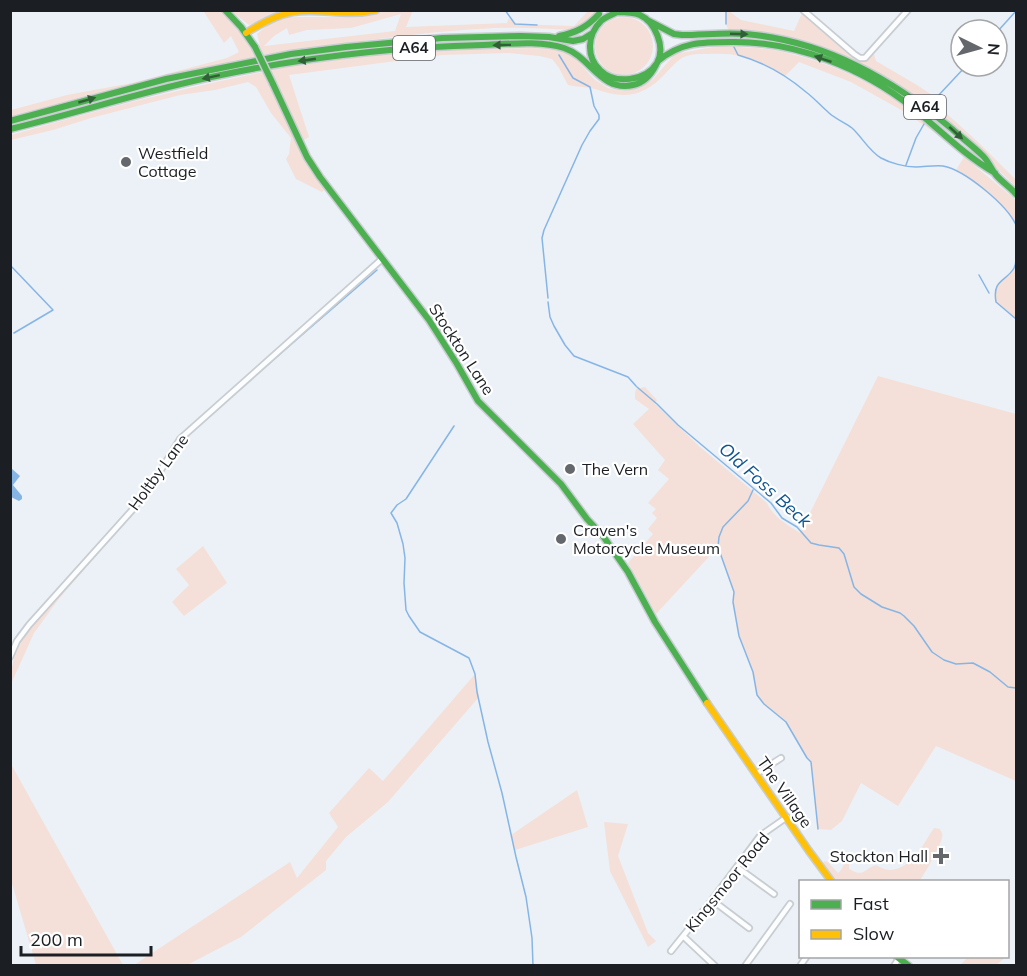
<svg xmlns="http://www.w3.org/2000/svg" width="1027" height="976" viewBox="0 0 1027 976" font-family="Mulish,sans-serif">
  <style>
    .green { fill: #f4e0d8; fill-rule: evenodd }
    .water { fill: #86b5e5 }
    .lines { fill: none; stroke-linecap: round; stroke-linejoin: round }
    .stream { stroke: #86b5e5; stroke-width: 1.5 }
    .street-casing { stroke: #c8cdd2; stroke-width: 8 }
    .fast-casing { stroke: #c8cdd2; stroke-width: 9 }
    .slow-casing { stroke: #c8cdd2; stroke-width: 9 }
    .street { stroke: #fcfdfe; stroke-width: 4.5 }
    .fast { stroke: #4caf50; stroke-width: 6 }
    .slow { stroke: #ffc107; stroke-width: 6 }
    .fast-bridge-casing { stroke: #c8cdd2; stroke-width: 9; stroke-linecap: butt }
    .fast-bridge { stroke: #4caf50; stroke-width: 6 }
    .oneway { fill: #316037 }
    .poi-dot { fill: #64686d; stroke: #fff; stroke-width: 2 }
    .labels { text-anchor: middle; stroke-width: 4.5; stroke-linejoin: round; paint-order: stroke }
    .shield { fill: #fff; stroke: #5f6265; stroke-width: 1.5 }
    .shield-label { font-size: 15px; font-weight: bold; fill: #1b1f23 }
    .poi-label { font-size: 16px; fill: #1b1f23; stroke: #fff; text-anchor: start }
    .street-label { font-size: 16px; fill: #1b1f23; stroke: #fff }
    .water-label { font-size: 18px; font-style: italic; fill: #0d5591; stroke: #fff }
  </style>
  <rect width="100%" height="100%" fill="#ebf1f7"/>
  <path class="green" d="M413 10 406 27 507 23 509 18 515 24 574 26 588 11H596C589 20 583 26 572 30 547 29 520 27 495 28 417 32 339 44 262 55L257 34 271 22 288 17H364L380 11ZM401 14 395 31 264 46 274 36 287 28 289 35 307 30 351 28Z
    M204 11H220L239 30 257 58 11 118V110L67 95 132 83 227 58 239 52 231 36 224 43 204 12Z
    M231 11H288L249 25Z
    M726 11H729L741 20 794 31 802 13 851 55 860 60 866 62 874 54 876 61 917 85 938 99 936 104 978 142 1016 180V187L974 146 927 104 883 75 757 32 728 29 726 24Z
    M595 46a29 29 0 1 1 58 0a29 29 0 1 1-58 0Z
    M724 45C742 48 760 47 779 51 851 67 895 95 950 143L903 111 851 82 799 62 785 76C756 58 740 52 706 54 698 54 686 54 679 60 666 71 657 86 640 92 625 98 610 94 595 89 587 87 577 87 568 85L559 68 552 59 539 56 508 53 442 55 289 75 309 137 304 140 268 69 390 53 468 49 532 48 560 49 574 57 594 79 608 88 624 91 640 88 653 79 675 54Z
    M263 72 307 164 324 190 322 192 296 179 286 159 289 154 291 138 271 113 256 87 248 82 215 90 180 95 91 118 53 130 11 140V135C94 111 178 89 263 72Z
    M964 157 1016 200V225C1005 202 980 188 961 173L956 170Z
    M1016 259V319L996 302C992 279 1006 282 1014 268 1015 266 1016 261 1016 259Z
    M878 376 1016 414V781L936 746 898 806 861 783 842 821 831 830 818 829 811 762 807 758 786 722 764 704 757 695 753 672 739 636 733 602 734 592 718 547 656 614 628 563 653 534 648 529 657 518 652 513 656 509 648 503 669 479 658 470 665 460 633 424 649 409 635 399V393L636 389 645 387 657 400 655 404 700 447 767 503C773 517 788 525 800 533Z
    M203 546 227 583 184 616 172 602 189 585 176 569Z
    M101 550 58 600 34 633 11 684V671L15 654 22 640 44 612Z
    M475 674 479 697 388 802 346 837 326 861V870L241 937 187 965H134L290 862 297 878 338 827 329 813 369 768 383 781Z
    M11 764 123 965H36L11 880Z
    M577 790 588 827 515 850 511 835Z
    M604 822 628 824 618 856 648 933 656 941 648 947 610 871Z
    M934 828 940 829C942 834 943 833 942 838 941 844 923 878 919 881H837L823 864 824 861 828 862 838 873C844 869 843 861 849 857V869C865 878 863 869 876 865 880 867 885 870 890 870 912 869 923 844 934 828Z
    M969 956H1006V957L996 965H960Z"/>
  <path class="water" d="M11 468 20 476 13 485 22 496V499L19 501 11 497Z"/>
  <g class="lines">
    <path class="stream" d="M505 10 515 24 537 25
      M726 10V24
      M997 32 1016 11
      M734 47 738 55C763 62 786 75 806 92 814 98 821 106 829 113 836 119 845 123 852 128 862 137 869 151 881 158 890 163 905 167 916 167 925 167 934 165 943 166 965 170 1007 205 1016 225
      M936 98 966 66
      M932 103 934 101
      M906 165 916 138 924 124
      M1016 259C1016 261 1015 266 1014 268 1006 282 992 279 996 302L1016 319
      M10 265 53 310 14 333
      M979 275 989 293
      M548 298 542 238 544 230 582 145 590 131 599 119V115L594 106 590 87 573 78 559 55
      M548 302 550 317 554 326 565 345 574 356 628 377 636 386
      M259 372 377 270
      M637 387 657 404 678 425 771 503 782 518 797 527 811 543 819 545 839 548 844 554 854 587 861 594 882 607 900 613 904 616 914 626 932 652 944 660 956 664 973 663 990 672 1008 687 1016 688
      M454 426 406 499 397 505 391 513 397 523 403 544 405 558 404 583 406 610 409 616 420 632 469 658 475 674 477 692 488 742 502 793 516 857 526 897 532 938 533 966
      M753 490 748 501 723 527 719 537 718 547 734 592 733 602 739 636 753 672 757 695 764 704 786 722 807 758 811 762 818 829"/>
    <g class="street-casing">
      <path id="street" d="M803 10 854 54 860 58H865L908 10
        M10 657 17 641 29 625 134 508 156 478 180 439 382 259
        M756 774 781 758
        M737 867 774 894
        M712 900 749 928
        M683 936 715 966
        M671 951 712 900 760 836 787 817
        M745 966 790 904
        M800 966 807 956
        M894 966 899 958"/>
    </g>
    <g class="fast-casing">
      <path id="fast" d="M225 10 241 27 255 47
        M617 12C624 12 633 12 640 15 655 22 666 47 657 63 646 81 615 85 600 70 586 57 587 35 601 21 605 17 612 15 617 12Z
        M647 20 674 34 682 35C703 35 725 32 746 34 825 41 892 79 952 129 962 138 973 146 983 156 989 162 991 169 996 175 1002 182 1010 187 1016 194
        M559 36C576 33 587 27 599 14
        M658 61C681 42 702 42 731 42 795 41 863 68 913 108 940 130 964 155 995 173
        M273 84 307 157 320 177 429 320 457 364 478 401 561 484 587 519 603 536 628 572 655 622 707 703
        M10 121 166 79 291 54 346 47 442 38 521 36 549 37 573 41 583 39 591 34
        M10 129C81 112 150 89 221 75 307 57 395 47 483 45 507 44 541 40 564 48 591 57 600 92 633 85 644 83 651 75 656 65
        M896 956 909 966"/>
    </g>
    <g class="slow-casing">
      <path id="slow" d="M246 33C260 24 276 15 293 12 321 8 346 17 376 10
        M707 703 809 851 832 882"/>
    </g>
    <use href="#street" class="street"/>
    <use href="#fast" class="fast"/>
    <use href="#slow" class="slow"/>
    <g class="fast-bridge-casing">
      <path id="fast-bridge" d="M255 47 273 84"/>
    </g>
    <use href="#fast-bridge" class="fast-bridge"/>
  </g>
  <defs><path id="oneway-solid" d="M-6-.8H1V-3.2L6.5 0L1 3.2V.8H-6Z" transform="scale(1.5)"/></defs>
  <g class="oneway">
    <use href="#oneway-solid" transform="translate(739 34) rotate(2)"/>
    <use href="#oneway-solid" transform="translate(502 45) rotate(179)"/>
    <use href="#oneway-solid" transform="translate(823 59) rotate(-161)"/>
    <use href="#oneway-solid" transform="translate(307 60) rotate(172)"/>
    <use href="#oneway-solid" transform="translate(211 77) rotate(168)"/>
    <use href="#oneway-solid" transform="translate(87 100) rotate(-16)"/>
    <use href="#oneway-solid" transform="translate(956 133) rotate(42)"/>
  </g>
  <g class="poi-dot">
    <circle cx="126" cy="162" r="6"/>
    <circle cx="570" cy="469" r="6"/>
    <circle cx="561" cy="539" r="6"/>
    <path d="M938 847h6v6h6v6h-6v6h-6v-6h-6v-6h6z"/>
  </g>
  <g class="labels">
    <g class="shield">
      <rect x="393" y="36" width="42" height="24" rx="4.5"/>
      <rect x="904" y="95" width="42" height="24" rx="4.5"/>
    </g>
    <g class="shield-label">
      <text x="414" y="53">A64</text>
      <text x="925" y="112">A64</text>
    </g>
    <g class="poi-label">
      <text x="138" y="159">Westfield<tspan x="138" dy="18">Cottage</tspan></text>
      <text x="582" y="475">The Vern</text>
      <text x="573" y="536">Craven's<tspan x="573" dy="18">Motorcycle Museum</tspan></text>
      <text x="928" y="862" text-anchor="end">Stockton Hall</text>
    </g>
    <g class="street-label">
      <text transform="translate(462 349) rotate(57)" y="6">Stockton Lane</text>
      <text transform="translate(158 472) rotate(-54)" y="6">Holtby Lane</text>
      <text transform="translate(785 792) rotate(55)" y="6">The Village</text>
      <text transform="translate(727 882) rotate(-51)" y="6">Kingsmoor Road</text>
    </g>
    <g class="water-label">
      <text transform="translate(765 485) rotate(42)" y="6">Old Foss Beck</text>
    </g>
  </g>
  <rect width="1027" height="976" fill="none" stroke="#1b1f23" stroke-width="24"/>
  <rect x="799" y="880" width="210" height="78" fill="#ffffff" stroke="#a4a5a7" stroke-width="1.5"/>
  <rect x="811" y="900" width="30" height="9" fill="#4caf50" stroke="#a4a5a7" stroke-width="1.5"/>
  <text x="853" y="910" font-size="18" fill="#1b1f23">Fast</text>
  <rect x="811" y="930" width="30" height="9" fill="#ffc107" stroke="#a4a5a7" stroke-width="1.5"/>
  <text x="853" y="940" font-size="18" fill="#1b1f23">Slow</text>
  <g transform="translate(979 48) rotate(95)"><circle r="28" fill="#ffffff" stroke="#a4a5a7" stroke-width="1.5"/>
  <path d="M0-4.5L10 22L0 15L-10 22Z" fill="#64686d"/>
  <text y="-9" font-size="16" font-weight="bold" text-anchor="middle" fill="#1b1f23">N</text>
  </g>
  <path d="M21 946v9h130v-9" fill="none" stroke="#1b1f23" stroke-width="3"/>
  <text x="30" y="946" font-size="18" fill="#1b1f23" stroke="#ffffff" stroke-width="4.5" paint-order="stroke">200 m</text>
</svg>
